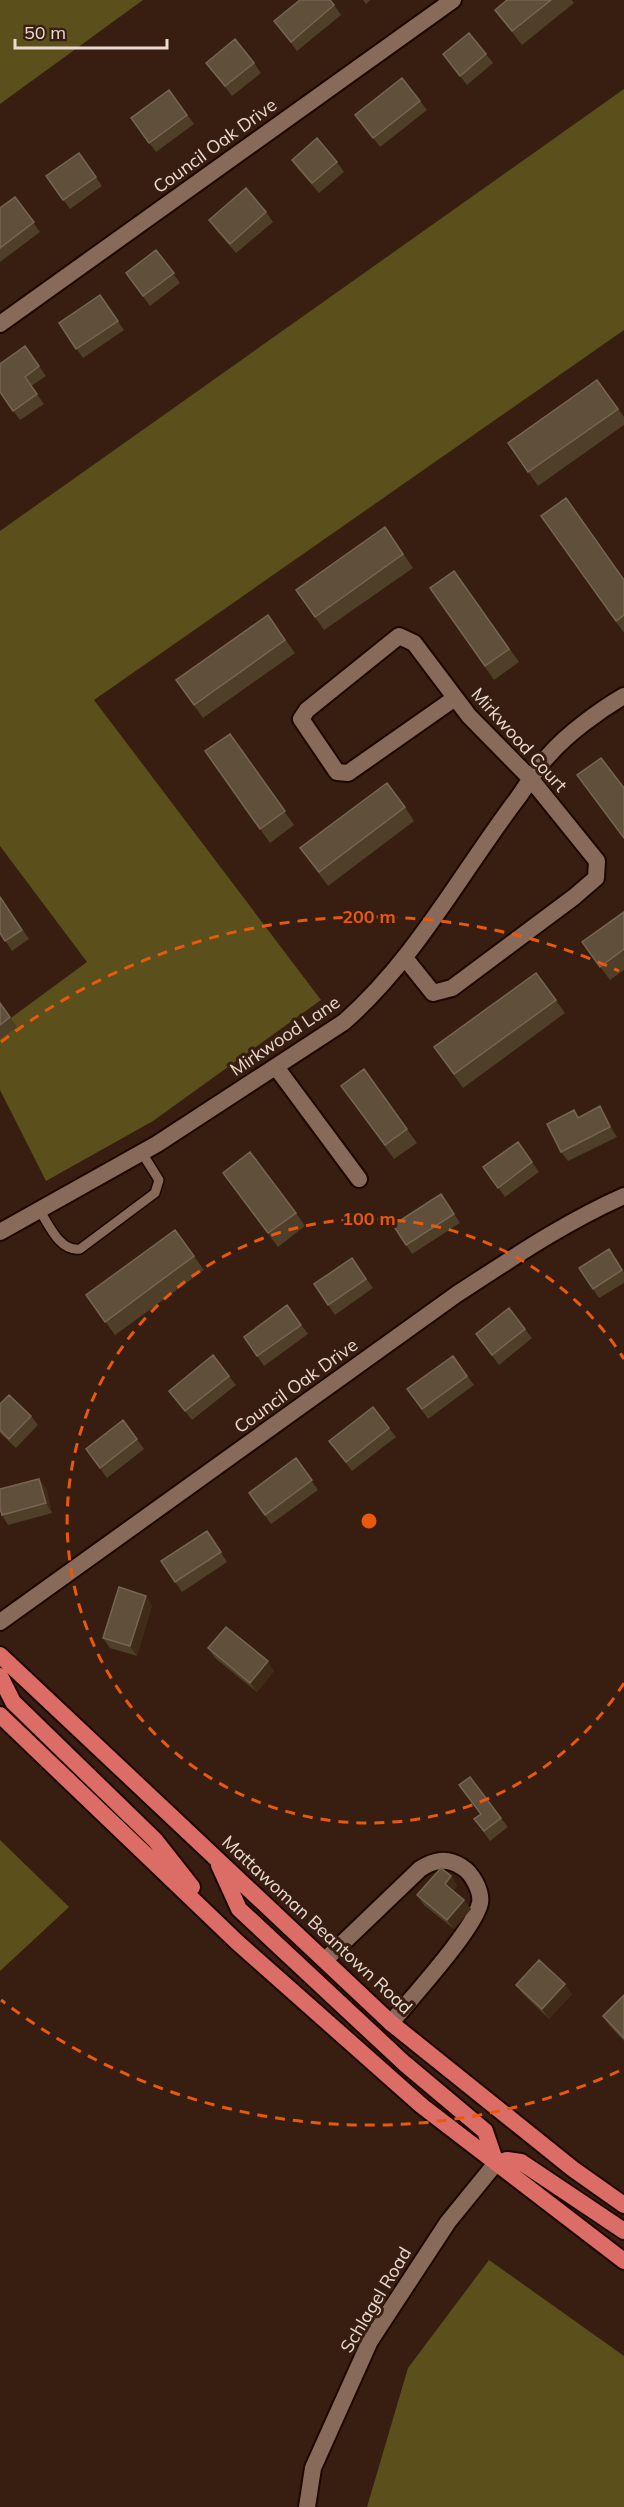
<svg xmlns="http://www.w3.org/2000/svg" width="624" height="2507" viewBox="0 0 624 2507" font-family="Mulish,sans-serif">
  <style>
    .forest { fill: #5b501c }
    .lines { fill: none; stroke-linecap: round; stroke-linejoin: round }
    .service-casing { stroke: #1d0700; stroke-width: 12 }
    .minor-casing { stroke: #1d0700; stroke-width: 20 }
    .trunk-casing { stroke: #1d0700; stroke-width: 20 }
    .service { stroke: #886a5b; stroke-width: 9 }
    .minor { stroke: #886a5b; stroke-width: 16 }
    .trunk { stroke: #db6c66; stroke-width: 16 }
    .wall { fill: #503f28 }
    .shaded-wall { fill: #3f2b17 }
    .building { fill: #604f3a; stroke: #766552; stroke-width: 1.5 }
    .ring { fill: none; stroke: #e8590c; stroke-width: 3; stroke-dasharray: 10 8 }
    .labels { text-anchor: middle; stroke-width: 6; stroke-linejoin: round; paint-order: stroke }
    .street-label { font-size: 18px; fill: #ebdad1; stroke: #371e11 }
    .centre { fill: #e8590c; stroke: #371e11; stroke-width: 3 }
    .ring-label { font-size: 18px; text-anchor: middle; font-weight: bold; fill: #e8590c; stroke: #371e11; stroke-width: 6; stroke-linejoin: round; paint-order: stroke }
  </style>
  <rect width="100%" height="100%" fill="#371e11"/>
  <path class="forest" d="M0 0H143L0 104Z
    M624 89V330L94 700 321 1000 153 1121 46 1181 0 1090V1026L87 962 0 846V531Z
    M0 1840 69 1907 0 1971Z
    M489 2260 624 2356V2507H367L408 2368Z"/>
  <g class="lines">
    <g class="service-casing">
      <path id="service" d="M40 1211C49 1225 60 1252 80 1249L155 1193 159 1180 142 1153"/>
    </g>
    <g class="minor-casing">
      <path id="minor" d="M0 324 453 0
        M405 958 433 993 452 988 574 897 596 878 597 861 530 778 469 716 414 643 399 636 307 710 301 719 337 772 348 773 455 698
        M276 1067 359 1179
        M0 1232 157 1144 344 1022C415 960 461 873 517 799 528 784 536 768 549 755 567 734 600 710 624 696
        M0 1622 457 1294C511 1259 565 1222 624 1196
        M325 1960 420 1869C434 1860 447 1857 462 1867 472 1873 482 1891 480 1903 474 1930 411 1998 391 2023
        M307 2507 313 2468 370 2341 448 2222 496 2163"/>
    </g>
    <g class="trunk-casing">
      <path id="trunk" d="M0 1655 391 2023 573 2169 624 2205
        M0 1676 13 1702 155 1840 192 1887
        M0 1715 237 1942 422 2106 624 2261
        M219 1865 239 1909 404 2063 485 2131 496 2163
        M496 2163 507 2160 521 2162 624 2231"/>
    </g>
    <use href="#service" class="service"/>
    <use href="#minor" class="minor"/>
    <use href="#trunk" class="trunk"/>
  </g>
  <path class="wall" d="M363 0H370L366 4Z
    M507 0H572L574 3 522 45 495 10Z
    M334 5 341 15 297 51 274 21Z
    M443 54H486L493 63 467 85Z
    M206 63H254L261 73 232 96Z
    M169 90 194 124 156 152 131 118Z
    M420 101 427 110 380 147 355 115Z
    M79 153 102 186 70 209 46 176Z
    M292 160 337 162 344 172 319 193 298 169Z
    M15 197 40 232 0 262V208Z
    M266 212 273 222 236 253 216 230 209 220Z
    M156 250 180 283 150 306 133 283Z
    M100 295 124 330 83 358 59 323Z
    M25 346 46 376 31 386 44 404 20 420 0 392Z
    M597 380 624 417V425L538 486 508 443Z
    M385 527 413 568 324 630 296 590Z
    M551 530 624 580V633Z
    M454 571 519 662 494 680 430 588Z
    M268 615 295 653 203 718 176 680Z
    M230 734 294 825 270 843 205 751Z
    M405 807 414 821 328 886 300 848Z
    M0 897 29 939 12 951 0 933Z
    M624 912V970L610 980 582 942Z
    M536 973 565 1013 463 1088 434 1047Z
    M0 1003 17 1027 0 1039Z
    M364 1069 417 1143 394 1159 341 1086Z
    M574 1110 579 1117 606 1116 617 1137 568 1161 561 1152Z
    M518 1142 539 1172 505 1197 483 1167Z
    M223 1173 296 1213 305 1226 278 1247Z
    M441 1194 460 1223 412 1254 406 1245Z
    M175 1230 204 1270 115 1335 86 1295Z
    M352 1258 373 1288 335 1315 314 1284Z
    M616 1258 624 1272V1283L599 1298 593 1289Z
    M287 1305 308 1334 264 1366 244 1337Z
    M525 1329 532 1338 499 1365 476 1334Z
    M453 1356 474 1385 428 1419 407 1389Z
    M229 1376 236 1385 192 1420 169 1391Z
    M0 1404 31 1416 38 1425 16 1448 0 1433Z
    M389 1428 396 1437 352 1471 329 1441Z
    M137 1439 144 1449 107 1478 86 1449Z
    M296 1458 318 1490 271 1524 249 1493Z
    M39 1479 46 1488 52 1513 8 1525 2 1515Z
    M213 1540 227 1562 182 1592 161 1561Z
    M152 1605 137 1656 110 1648 103 1638Z
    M208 1648 274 1671 257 1692 215 1658Z
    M459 1785 501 1818 508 1827 490 1841 474 1819 481 1814Z
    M451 1876 457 1886 453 1891 464 1900 471 1909 454 1929 424 1905 417 1895Z
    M516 1985 572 1994 549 2019 523 1994Z
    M624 1995V2041L609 2025 603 2016Z"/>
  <path class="shaded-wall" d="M600 1106 606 1116 617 1137 610 1127Z
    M39 1479 46 1488 52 1513 46 1503Z
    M146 1596 152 1605 137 1656 130 1646Z
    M268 1661 274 1671 257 1692 250 1683Z
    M451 1876 457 1886 451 1893 445 1884Z
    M464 1900 471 1909 454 1929 447 1920Z
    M565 1984 572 1994 549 2019 542 2009Z"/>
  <path class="building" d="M300 0H330L334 5 291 42 274 21Z
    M507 0H551L512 31 495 10Z
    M469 33 486 54 460 76 443 54Z
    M235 39 254 63 225 86 206 63Z
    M402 78 420 101 373 138 355 115Z
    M169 90 187 115 149 143 131 118Z
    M317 138 337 162 312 183 292 160Z
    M79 153 96 177 63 200 46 176Z
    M246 188 266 212 230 244 209 220Z
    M15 197 34 222 0 248V208Z
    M156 250 174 273 143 296 126 273Z
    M100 295 118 321 76 349 59 323Z
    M25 346 39 366 25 377 37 394 13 411 0 392V364Z
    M597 380 618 409 528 472 508 443Z
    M566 498 624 580V615L616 621 541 516Z
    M385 527 403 554 315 617 296 590Z
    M454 571 509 649 485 666 430 588Z
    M268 615 285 640 194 705 176 680Z
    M230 734 285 811 260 829 205 751Z
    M601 758 624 788V838L577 775Z
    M387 783 405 807 319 872 300 848Z
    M0 897 22 930 5 941 0 933Z
    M624 912V949L600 967 582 942Z
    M536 973 556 1000 454 1074 434 1047Z
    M0 1003 10 1017 0 1025Z
    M364 1069 407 1129 385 1145 341 1086Z
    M600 1106 610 1127 561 1152 547 1124 574 1110 578 1118Z
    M518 1142 532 1162 498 1188 483 1167Z
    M250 1152 296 1213 268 1233 223 1173Z
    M441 1194 454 1214 406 1245 393 1225Z
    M175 1230 194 1256 105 1322 86 1295Z
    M609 1249 622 1270 593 1289 579 1268Z
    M352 1258 366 1279 328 1305 314 1284Z
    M287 1305 301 1325 257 1356 244 1337Z
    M509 1308 525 1329 492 1355 476 1334Z
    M213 1355 229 1376 185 1411 169 1391Z
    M453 1356 467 1376 422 1409 407 1389Z
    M9 1395 31 1416 9 1439 0 1430V1404Z
    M373 1407 389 1428 346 1462 329 1441Z
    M123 1420 137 1439 100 1468 86 1449Z
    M296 1458 312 1480 265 1515 249 1493Z
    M39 1479 46 1503 2 1515 0 1508V1489Z
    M207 1531 221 1552 175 1582 161 1561Z
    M119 1587 146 1596 130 1646 103 1638Z
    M226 1627 268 1661 250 1683 208 1648Z
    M470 1777 501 1818 484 1831 474 1819 481 1814 459 1785Z
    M441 1868 451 1876 445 1884 464 1900 447 1920 417 1895Z
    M539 1960 565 1984 542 2009 516 1985Z
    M624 1995V2038L603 2016Z"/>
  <g class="ring">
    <path d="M624 1683A302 302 0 1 1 624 1359"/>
    <path d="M619 2071A604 604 0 0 1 1 2000M1 1042A604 604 0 0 1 619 971"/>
  </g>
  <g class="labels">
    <g class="street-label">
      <text transform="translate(215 146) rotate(-36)" y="6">Council Oak Drive</text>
      <text transform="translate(519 740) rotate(48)" y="6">Mirkwood Court</text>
      <text transform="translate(285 1036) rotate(-34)" y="6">Mirkwood Lane</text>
      <text transform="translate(296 1386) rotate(-36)" y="6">Council Oak Drive</text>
      <text transform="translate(317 1925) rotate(43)" y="6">Mattawoman Beantown Road</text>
      <text transform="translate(376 2300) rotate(-59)" y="6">Schlagel Road</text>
    </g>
  </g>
  <circle cx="369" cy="1521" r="9" class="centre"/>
  <g class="ring-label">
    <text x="369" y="923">200 m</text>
    <text x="369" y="1225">100 m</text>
  </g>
  <path d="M15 39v9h152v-9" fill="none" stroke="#ebdad1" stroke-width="3"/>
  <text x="24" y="39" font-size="18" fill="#ebdad1" stroke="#371e11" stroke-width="4.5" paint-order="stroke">50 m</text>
</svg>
